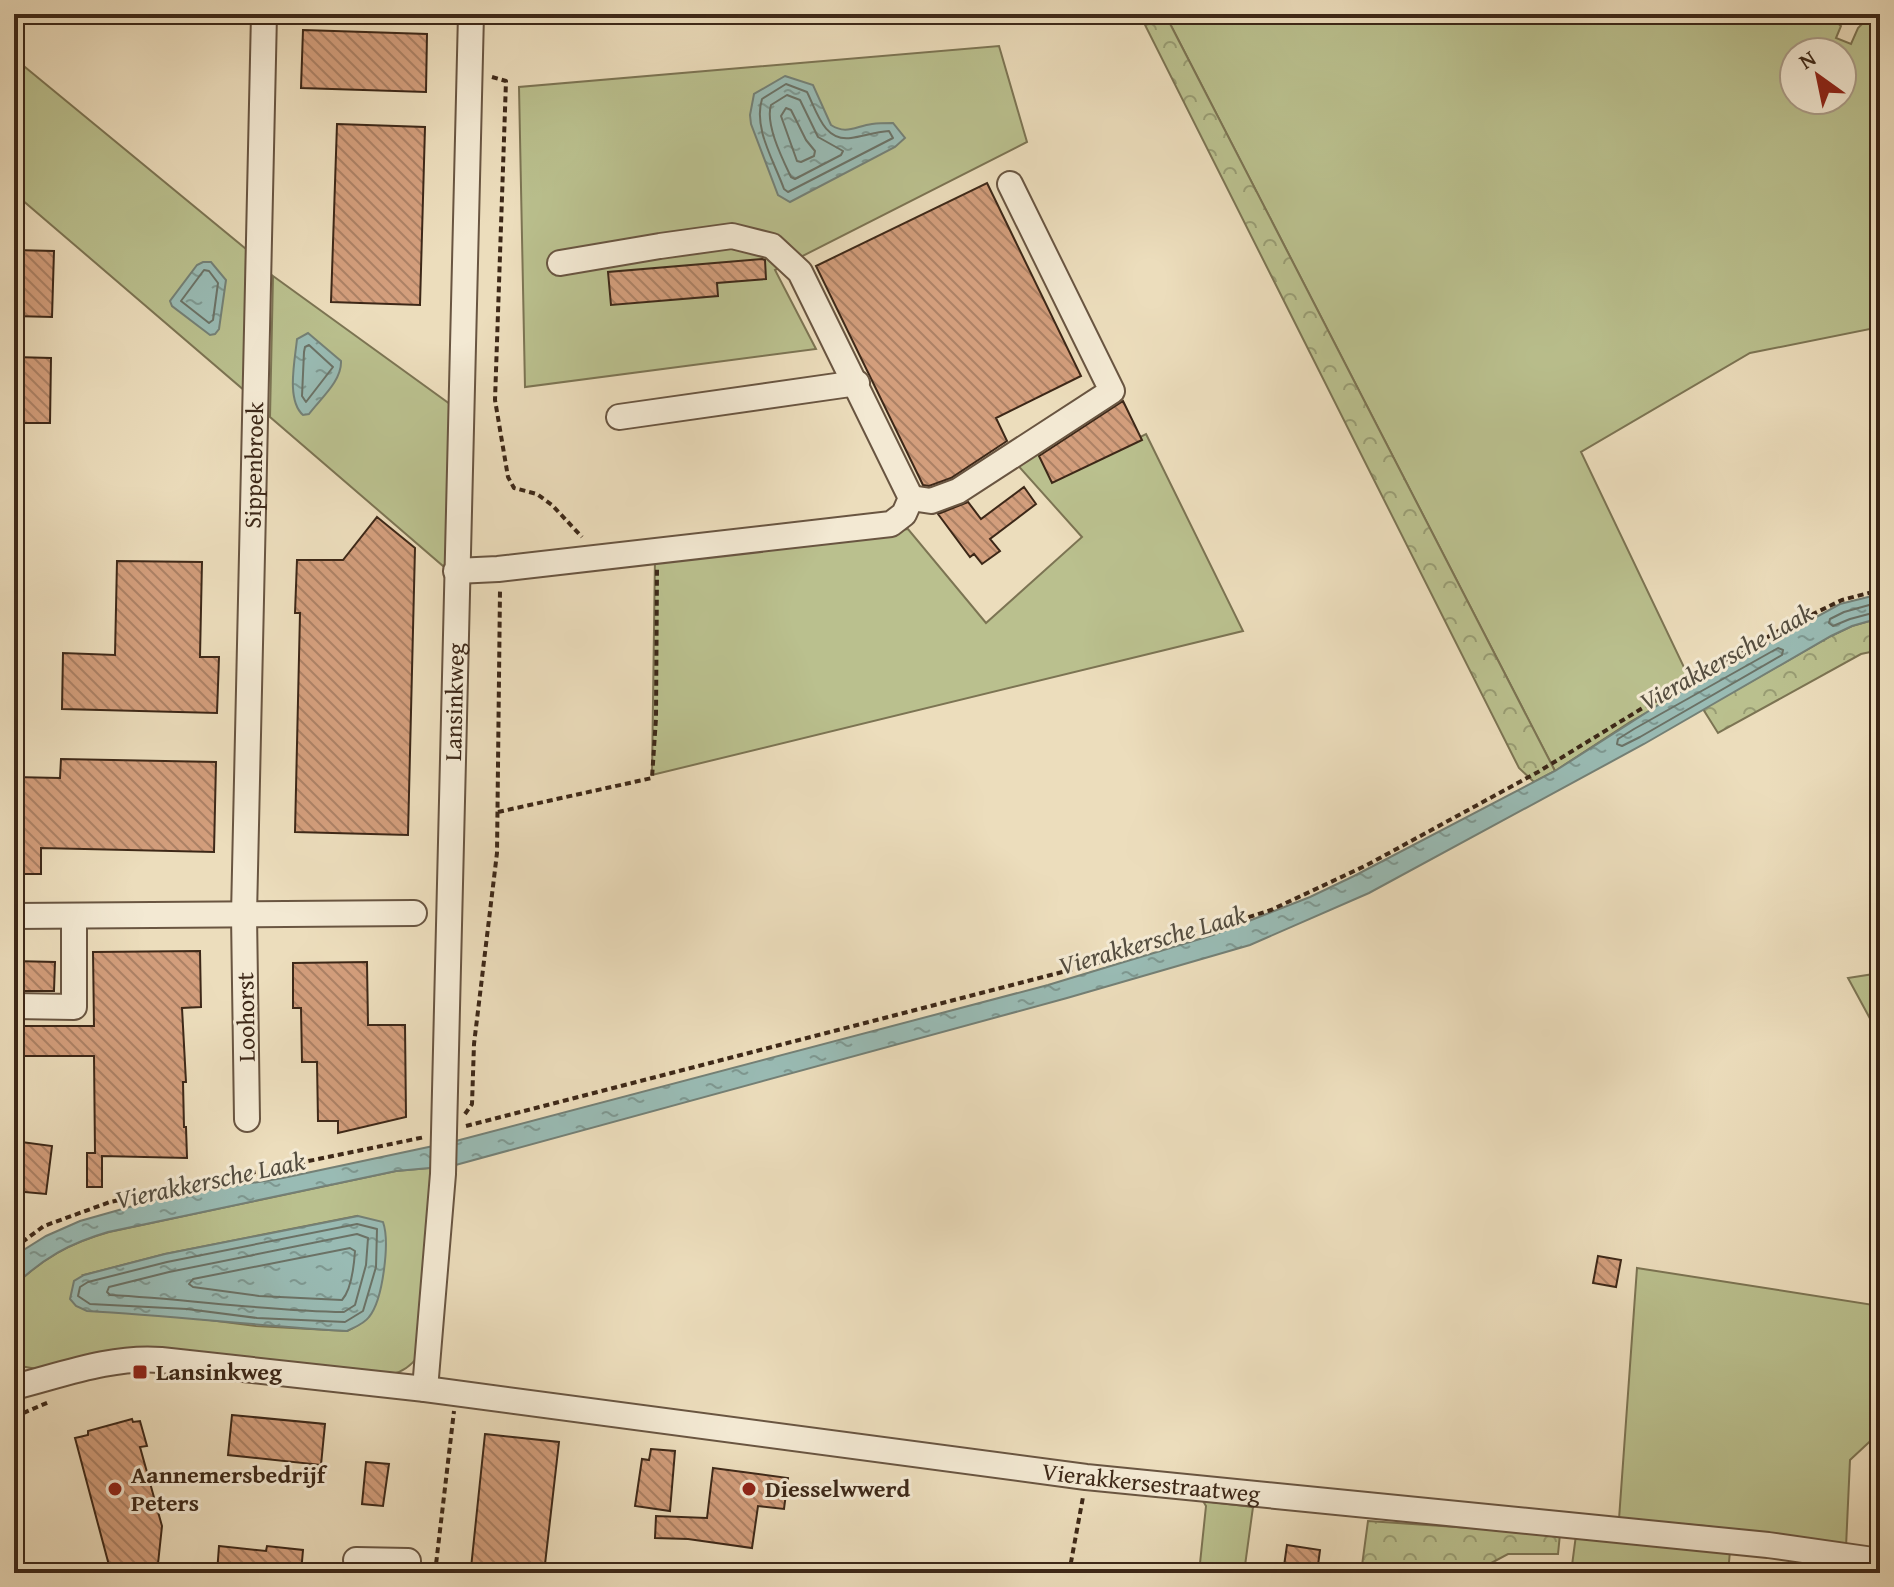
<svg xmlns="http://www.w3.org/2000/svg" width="1894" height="1587" viewBox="0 0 1894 1587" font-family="'Gentium Book Plus',serif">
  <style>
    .green { fill: #bac08e; stroke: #7c7453; stroke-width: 2; fill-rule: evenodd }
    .forest { fill: url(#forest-crowns); stroke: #7c7453; stroke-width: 2 }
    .water { fill: url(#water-ripples); stroke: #748076; stroke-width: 2 }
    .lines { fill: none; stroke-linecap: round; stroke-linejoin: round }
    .shore { stroke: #6b7266; stroke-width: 2 }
    .building { fill: url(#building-back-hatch); stroke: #3d2818; stroke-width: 2 }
    .minor-casing { stroke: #695541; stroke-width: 28 }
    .path { stroke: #3d2818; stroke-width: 4; stroke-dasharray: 6 4; stroke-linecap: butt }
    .minor { stroke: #f3e9d3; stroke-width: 24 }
    .poi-dot { fill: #8f2418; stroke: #f3e9d3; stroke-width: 3 }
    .labels { text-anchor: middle; stroke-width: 6; stroke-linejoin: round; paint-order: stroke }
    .street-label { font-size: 24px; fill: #3d2818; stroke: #f3e9d3 }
    .poi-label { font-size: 24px; font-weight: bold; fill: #3d2818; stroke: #f3e9d3; text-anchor: start }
    .water-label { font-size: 26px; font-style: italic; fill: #544d3f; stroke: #f3e9d3 }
  </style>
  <defs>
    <pattern id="forest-crowns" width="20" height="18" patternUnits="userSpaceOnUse" patternTransform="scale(2)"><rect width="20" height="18" fill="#bac08e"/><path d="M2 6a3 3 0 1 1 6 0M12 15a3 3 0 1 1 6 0" fill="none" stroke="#989c73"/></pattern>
    <pattern id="water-ripples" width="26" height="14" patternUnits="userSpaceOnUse" patternTransform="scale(2)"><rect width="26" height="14" fill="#99bbb4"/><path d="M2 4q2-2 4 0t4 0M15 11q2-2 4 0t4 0" fill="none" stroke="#7e9891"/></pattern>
    <pattern id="building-back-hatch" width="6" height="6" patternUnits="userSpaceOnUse" patternTransform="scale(2)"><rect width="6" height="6" fill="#d39e7c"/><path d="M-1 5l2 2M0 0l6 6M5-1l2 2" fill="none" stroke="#ac8165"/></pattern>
  </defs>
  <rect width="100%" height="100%" fill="#ecddbc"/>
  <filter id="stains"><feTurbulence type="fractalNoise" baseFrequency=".0025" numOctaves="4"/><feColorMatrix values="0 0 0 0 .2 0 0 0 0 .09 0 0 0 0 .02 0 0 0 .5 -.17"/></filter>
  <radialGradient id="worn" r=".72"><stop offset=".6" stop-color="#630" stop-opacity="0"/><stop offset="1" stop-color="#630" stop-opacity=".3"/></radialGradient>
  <path class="green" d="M1165 14H1827L1841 26 1836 38 1851 44 1858 28 1872 14H1880V327L1750 353 1581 452 1693 686 1630 722 1555 771ZM1794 52H1842V100H1794Z
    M999 46 1027 142 775 270 816 349 525 387 519 87Z
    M14 58 246 249 245 391 14 193Z
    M273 276 454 407 450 572 270 417Z
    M1146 434 1243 631 652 775 655 557 908 529 986 623 1082 537 1014 461 1052 438 1071 472Z
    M1880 973V1037L1848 978Z
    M452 1166 419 1355C400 1382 376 1376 347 1373L37 1369 20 1366 14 1361V1286C43 1258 70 1243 109 1232L396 1171ZM357 1216 376 1303C369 1318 362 1324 347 1331L256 1326 186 1317 84 1275 165 1254Z
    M1637 1268 1880 1306V1432L1850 1460 1846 1547 1706 1526 1619 1519Z
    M1203 1501 1253 1507 1244 1573H1199L1206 1506Z
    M1576 1535 1730 1551 1728 1573H1571Z"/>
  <path class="forest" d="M1165 14 1555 771 1534 782 1519 768 1140 15Z
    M1880 618V650L1861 654 1718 733 1703 709 1831 636 1852 626Z
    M1368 1521 1560 1534 1558 1554H1508L1478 1570 1464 1573H1361Z"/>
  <path class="water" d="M785 76 813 85 831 125C846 135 856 126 872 124 879 123 886 123 893 123L905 138 895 147 790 202 778 195 751 124 750 115 754 94Z
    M203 262H211L226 280 219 329 215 334 210 335 172 306 170 301 197 265Z
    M308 333 341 361C342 381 320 399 309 414L303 415C286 400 295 360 297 339Z
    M1880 594V618L1852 626 1831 636 1644 744 1369 893 1250 945 1067 998 452 1166 396 1171 108 1232C70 1243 43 1258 14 1286V1256L46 1236 80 1221 165 1197 283 1178 452 1142 1048 985 1213 935 1310 897 1354 876 1555 771 1666 700 1840 604Z
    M358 1216 383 1222C390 1242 383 1300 369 1317 364 1324 355 1327 347 1331 260 1326 174 1316 87 1311L76 1306 70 1299 74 1281 84 1275 165 1254Z"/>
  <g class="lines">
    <path class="shore" d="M786 84 807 92C817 112 824 142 851 138 864 136 875 132 889 131L893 138 788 192 784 189C774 161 753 128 762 99Z
      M787 95 800 100 818 137 843 151 841 155 795 179 791 177C782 158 765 124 771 105Z
      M786 108 791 110 806 140 815 151 814 156 801 162 797 161 781 116Z
      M204 270 209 271 218 283 213 320 209 323 181 301Z
      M309 345 333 367 306 402 302 396 304 352 305 347Z
      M1880 602 1844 612 1830 619 1829 623 1833 626 1850 619 1880 611
      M1778 648 1783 650 1782 655 1640 737 1622 746 1617 744 1618 739 1634 729Z
      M357 1224 377 1229 376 1267 363 1311 345 1322 257 1318 187 1309 90 1304 78 1296 80 1287 88 1282 167 1262Z
      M357 1234 368 1238 366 1265 355 1305 344 1312C266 1311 188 1299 110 1295L107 1292 109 1287 169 1272Z
      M350 1248 355 1251C354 1266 352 1289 342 1300L259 1296 193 1287 189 1284 193 1279Z"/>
  </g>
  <path class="building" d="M303 30 427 34 426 92 301 88Z
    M337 124 425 127 420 305 331 302Z
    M987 183 1081 376 996 418 1007 441 951 478 929 486 923 485 816 266Z
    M14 250 54 251 52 317 14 316Z
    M762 259 765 260 766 279 717 283 718 296 611 305 608 272Z
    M14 357 51 358 50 423H14Z
    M1123 401 1142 440 1052 483 1039 456Z
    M1024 487 1036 504 990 539 1000 551 982 564 974 554 970 557 938 514 968 502 981 519Z
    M377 517 415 548 408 835 295 832 300 613H295L297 560H343Z
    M117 561 202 562 200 657H219L217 713 62 709 63 653 115 655Z
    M61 759 216 762 214 852 41 848V874H14V777L60 778Z
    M200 951 201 1007 182 1008 186 1082H183L184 1127H186L187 1158 102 1156V1187H87V1153H95L94 1056H14V1026H94L93 952Z
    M14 961 55 962 54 991H14Z
    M367 962 368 1025H405L406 1117 338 1133V1121H318L317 1062H302L301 1008H293V963Z
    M14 1141 52 1146 46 1194 14 1191Z
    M1598 1256 1621 1260 1616 1287 1593 1283Z
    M232 1415 325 1424 321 1465 228 1455Z
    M132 1419 133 1422 140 1421 147 1446 140 1447 162 1526 157 1573 110 1569 75 1438 88 1435V1431Z
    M485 1434 559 1442 544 1573 471 1568Z
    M651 1449 675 1451 670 1511 635 1506 642 1459 649 1460Z
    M366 1462 389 1464 383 1506 362 1504Z
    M713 1468 788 1478 784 1509 758 1506 752 1548 688 1539 655 1538 656 1516 707 1518Z
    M1287 1545 1320 1550 1317 1573H1283Z
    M219 1546 266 1551 267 1546 303 1550 301 1573H217Z"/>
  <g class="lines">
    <g class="minor-casing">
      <g id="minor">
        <path d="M619 417 857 383"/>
        <path d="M911 498 931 501 958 491 1112 391 1010 184"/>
        <path d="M456 571 498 569 891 524 904 514 911 498 800 272 772 246 732 236 660 246 560 263"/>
        <path d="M14 916 414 913"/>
        <path d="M14 1006 74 1007V917"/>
        <path id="s1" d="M247 1119 244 915 264 14"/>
        <path id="s2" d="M14 1387C62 1375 111 1356 161 1360L425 1389 1086 1477 1768 1545 1880 1561"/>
        <path id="s3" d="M425 1389 443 1174 471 14"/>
        <path d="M356 1560 408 1561V1573"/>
      </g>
    </g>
    <path class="path" d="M492 77 506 81 495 400 508 477 514 488 537 494 552 505 582 537
      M498 812 652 778 656 718 657 569
      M465 1114 472 1104 474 1044 497 853 500 590
      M466 1126 1132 954 1271 910 1367 865 1538 772 1641 709 1780 630 1842 600 1880 590
      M14 1248 44 1226 110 1202 425 1137
      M14 1417 49 1402
      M435 1573 454 1411
      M1069 1573 1083 1497"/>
    <use href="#minor" class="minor"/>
  </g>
  <g class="poi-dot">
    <rect x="132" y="1364" width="16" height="16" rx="4"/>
    <circle cx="115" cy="1489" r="8"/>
    <circle cx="749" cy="1489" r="8"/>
  </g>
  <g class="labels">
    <g class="street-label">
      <text dy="8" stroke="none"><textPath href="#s1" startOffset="654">Sippenbroek</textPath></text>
      <text dy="8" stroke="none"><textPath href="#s3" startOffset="688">Lansinkweg</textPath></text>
      <text transform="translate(246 1017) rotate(-91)" y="8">Loohorst</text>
      <text dy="8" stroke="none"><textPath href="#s2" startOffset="1148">Vierakkersestraatweg</textPath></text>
    </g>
    <g class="poi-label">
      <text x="156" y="1380">Lansinkweg</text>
      <text x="131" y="1483">Aannemersbedrijf<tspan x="131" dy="28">Peters</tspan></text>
      <text x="765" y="1497">Diesselwwerd</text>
    </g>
    <g class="water-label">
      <text transform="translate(1726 657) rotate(-29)" y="9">Vierakkersche Laak</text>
      <text transform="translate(1152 940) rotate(-16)" y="9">Vierakkersche Laak</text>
      <text transform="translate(210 1180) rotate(-12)" y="9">Vierakkersche Laak</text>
    </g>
  </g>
  <rect width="1894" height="1587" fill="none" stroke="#ecddbc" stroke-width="48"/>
  <rect x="16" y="16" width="1862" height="1555" fill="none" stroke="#3d2818" stroke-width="4"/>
  <rect x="24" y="24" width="1846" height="1539" fill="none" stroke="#3d2818" stroke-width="2"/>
  <g transform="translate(1818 76) rotate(327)"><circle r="38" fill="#f3e9d3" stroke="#aa9c88" stroke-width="2"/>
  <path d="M0-6L14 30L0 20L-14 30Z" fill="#8f2418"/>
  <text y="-12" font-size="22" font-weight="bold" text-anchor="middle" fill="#3d2818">N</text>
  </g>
  <rect width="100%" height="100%" filter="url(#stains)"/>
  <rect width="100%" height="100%" fill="url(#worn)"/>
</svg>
